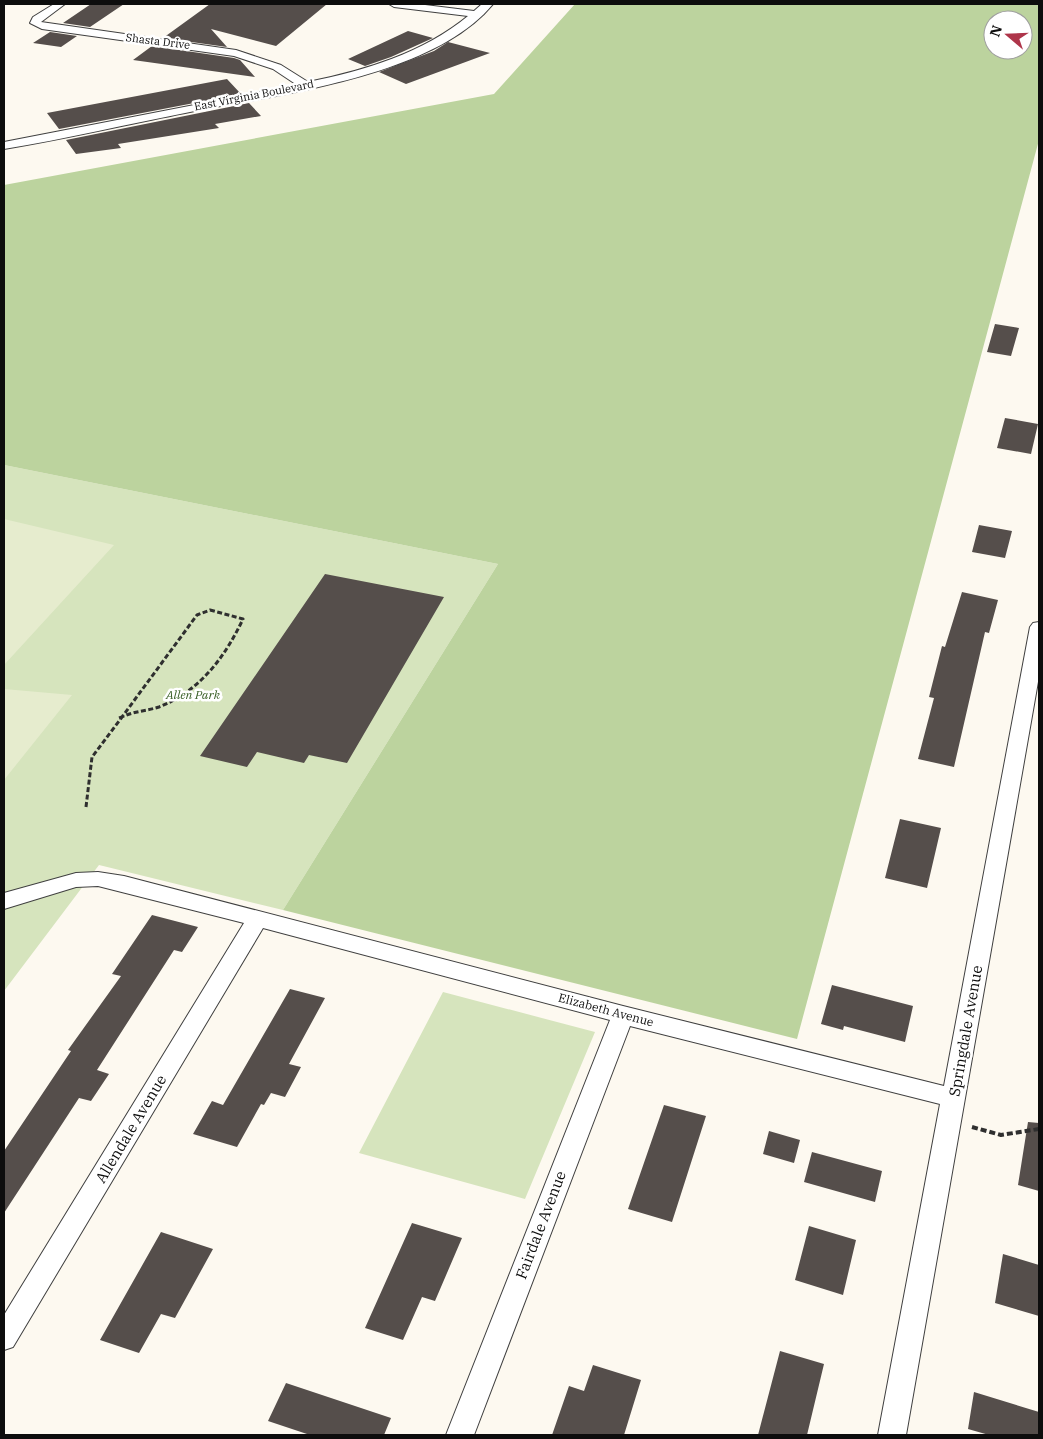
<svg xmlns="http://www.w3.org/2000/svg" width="1043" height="1439" viewBox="0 0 1043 1439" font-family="'IBM Plex Serif',serif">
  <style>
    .green { fill: #d6e4bd }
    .forest { fill: #bcd39e; fill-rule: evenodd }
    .pitch { fill: #e6ecce }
    .building { fill: #554e4b }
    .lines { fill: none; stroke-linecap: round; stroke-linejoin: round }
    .street-casing { stroke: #404040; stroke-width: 2 }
    .path-far1 { stroke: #2f2f2f; stroke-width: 3; stroke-dasharray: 5 2.5; stroke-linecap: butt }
    .path { stroke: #2f2f2f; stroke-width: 4; stroke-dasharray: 6 3; stroke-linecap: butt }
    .street { fill: #fff; fill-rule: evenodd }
    .labels { text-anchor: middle; stroke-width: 5; stroke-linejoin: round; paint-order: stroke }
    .far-street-label { font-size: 11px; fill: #0d0d0d; stroke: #fff }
    .park-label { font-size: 12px; font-style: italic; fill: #385e25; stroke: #fff }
    .street-label { font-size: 12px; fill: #0d0d0d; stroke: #fff }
    .near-street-label { font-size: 15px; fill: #0d0d0d; stroke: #fff }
  </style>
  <rect width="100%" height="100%" fill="#fdf9f0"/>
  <path class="green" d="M4 465 498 564 283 910 99 865 4 991Z
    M443 992 595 1032 525 1199 359 1153Z"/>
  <path class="forest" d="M575 4H1039V140L797 1039 283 910 498 564 4 465V185L494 94ZM993 20H1023V50H993Z"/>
  <path class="pitch" d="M4 519 114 545 4 665Z
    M4 689 72 695 4 780Z"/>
  <path class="building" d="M91 4H124L90 27 63 23Z
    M210 4H327L276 46 211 29 227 47 163 38Z
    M408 31 433 38 391 57 365 66 348 59Z
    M50 32 77 36 61 47 33 43Z
    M448 42 490 53 406 84 379 72 434 51Z
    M152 46 234 58 240 60 255 77 133 60Z
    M227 79 241 94 59 129 47 113Z
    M249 103 261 116 215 124 219 128 118 144 121 148 76 154 66 140Z
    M995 324 1019 328 1011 356 987 352Z
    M1005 418 1038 424 1031 454 997 448Z
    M979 525 1012 531 1005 558 972 552Z
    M325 574 444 597 347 763 309 755 304 763 257 752 247 767 200 756Z
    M962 592 998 600 989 633 985 632 954 767 918 759 934 698 929 697 942 646 945 647Z
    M900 819 941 828 927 888 885 878Z
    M152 915 198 927 182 952 174 950 97 1070 109 1074 91 1101 79 1098 4 1213V1151L71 1051 68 1050 121 976 112 974Z
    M832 985 913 1006 905 1042 844 1026 843 1030 821 1024Z
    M290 989 325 998 289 1064 301 1067 285 1097 271 1093 264 1105 261 1104 237 1147 193 1134 212 1101 223 1105Z
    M664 1105 706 1116 672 1222 628 1209Z
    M1028 1122 1039 1123V1191L1018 1185Z
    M769 1131 800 1140 794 1163 763 1154Z
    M812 1152 882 1171 875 1202 804 1182Z
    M412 1223 462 1238 435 1301 422 1297 403 1340 365 1328Z
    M809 1226 856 1240 843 1295 795 1280Z
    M161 1232 213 1249 175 1318 161 1314 139 1353 100 1340Z
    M1003 1254 1039 1265V1316L995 1303Z
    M780 1351 824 1364 807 1435H758Z
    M593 1365 641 1380 624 1435H552L569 1386 584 1391Z
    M286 1383 391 1418 384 1435H310L268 1421Z
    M974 1392 1039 1412V1435H989L968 1429Z"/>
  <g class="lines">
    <g class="street-casing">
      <path id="street" d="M54 4H65L41 22 236 50 281 65 308 82C364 71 423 53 468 16L394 7 389 4H417L474 11 482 4H493C433 77 279 94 190 112 128 124 66 139 4 149V142L297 85 273 69 234 56 42 29 30 23 33 17Z
        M1039 622V676L906 1435H878L940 1104 630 1026 474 1435H446L610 1020 263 928 13 1347 4 1350V1315L244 923 98 886 76 887 4 909V893L76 873 98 872 124 876 623 1006 944 1086 1030 627 1033 623Z"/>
    </g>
    <path class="path-far1" d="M210 610 243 619C225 657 200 691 159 707 147 711 134 711 122 717L197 615Z
      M119 718 122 717
      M86 807 92 757 122 717"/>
    <path class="path" d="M972 1127 1001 1135 1039 1129"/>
    <use href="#street" class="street"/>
  </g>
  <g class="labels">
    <g class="far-street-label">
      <text transform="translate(158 41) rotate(7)" y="4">Shasta Drive</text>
      <text transform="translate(254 95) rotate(-11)" y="4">East Virginia Boulevard</text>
    </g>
    <g class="park-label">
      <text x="193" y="699">Allen Park</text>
    </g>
    <g class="street-label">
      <text transform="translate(606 1010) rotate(15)" y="4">Elizabeth Avenue</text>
    </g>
    <g class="near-street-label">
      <text transform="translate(966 1031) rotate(-80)" y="5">Springdale Avenue</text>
      <text transform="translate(131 1129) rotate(-59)" y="5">Allendale Avenue</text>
      <text transform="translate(541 1225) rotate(-69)" y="5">Fairdale Avenue</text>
    </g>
  </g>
  <rect width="1043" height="1439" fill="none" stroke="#0d0d0d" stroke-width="10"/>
  <g transform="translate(1008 35) rotate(289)"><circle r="24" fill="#ffffff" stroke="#9e9e9e"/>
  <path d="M0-4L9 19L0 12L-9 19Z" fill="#ae354a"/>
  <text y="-8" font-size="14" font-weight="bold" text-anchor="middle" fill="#0d0d0d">N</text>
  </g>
</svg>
